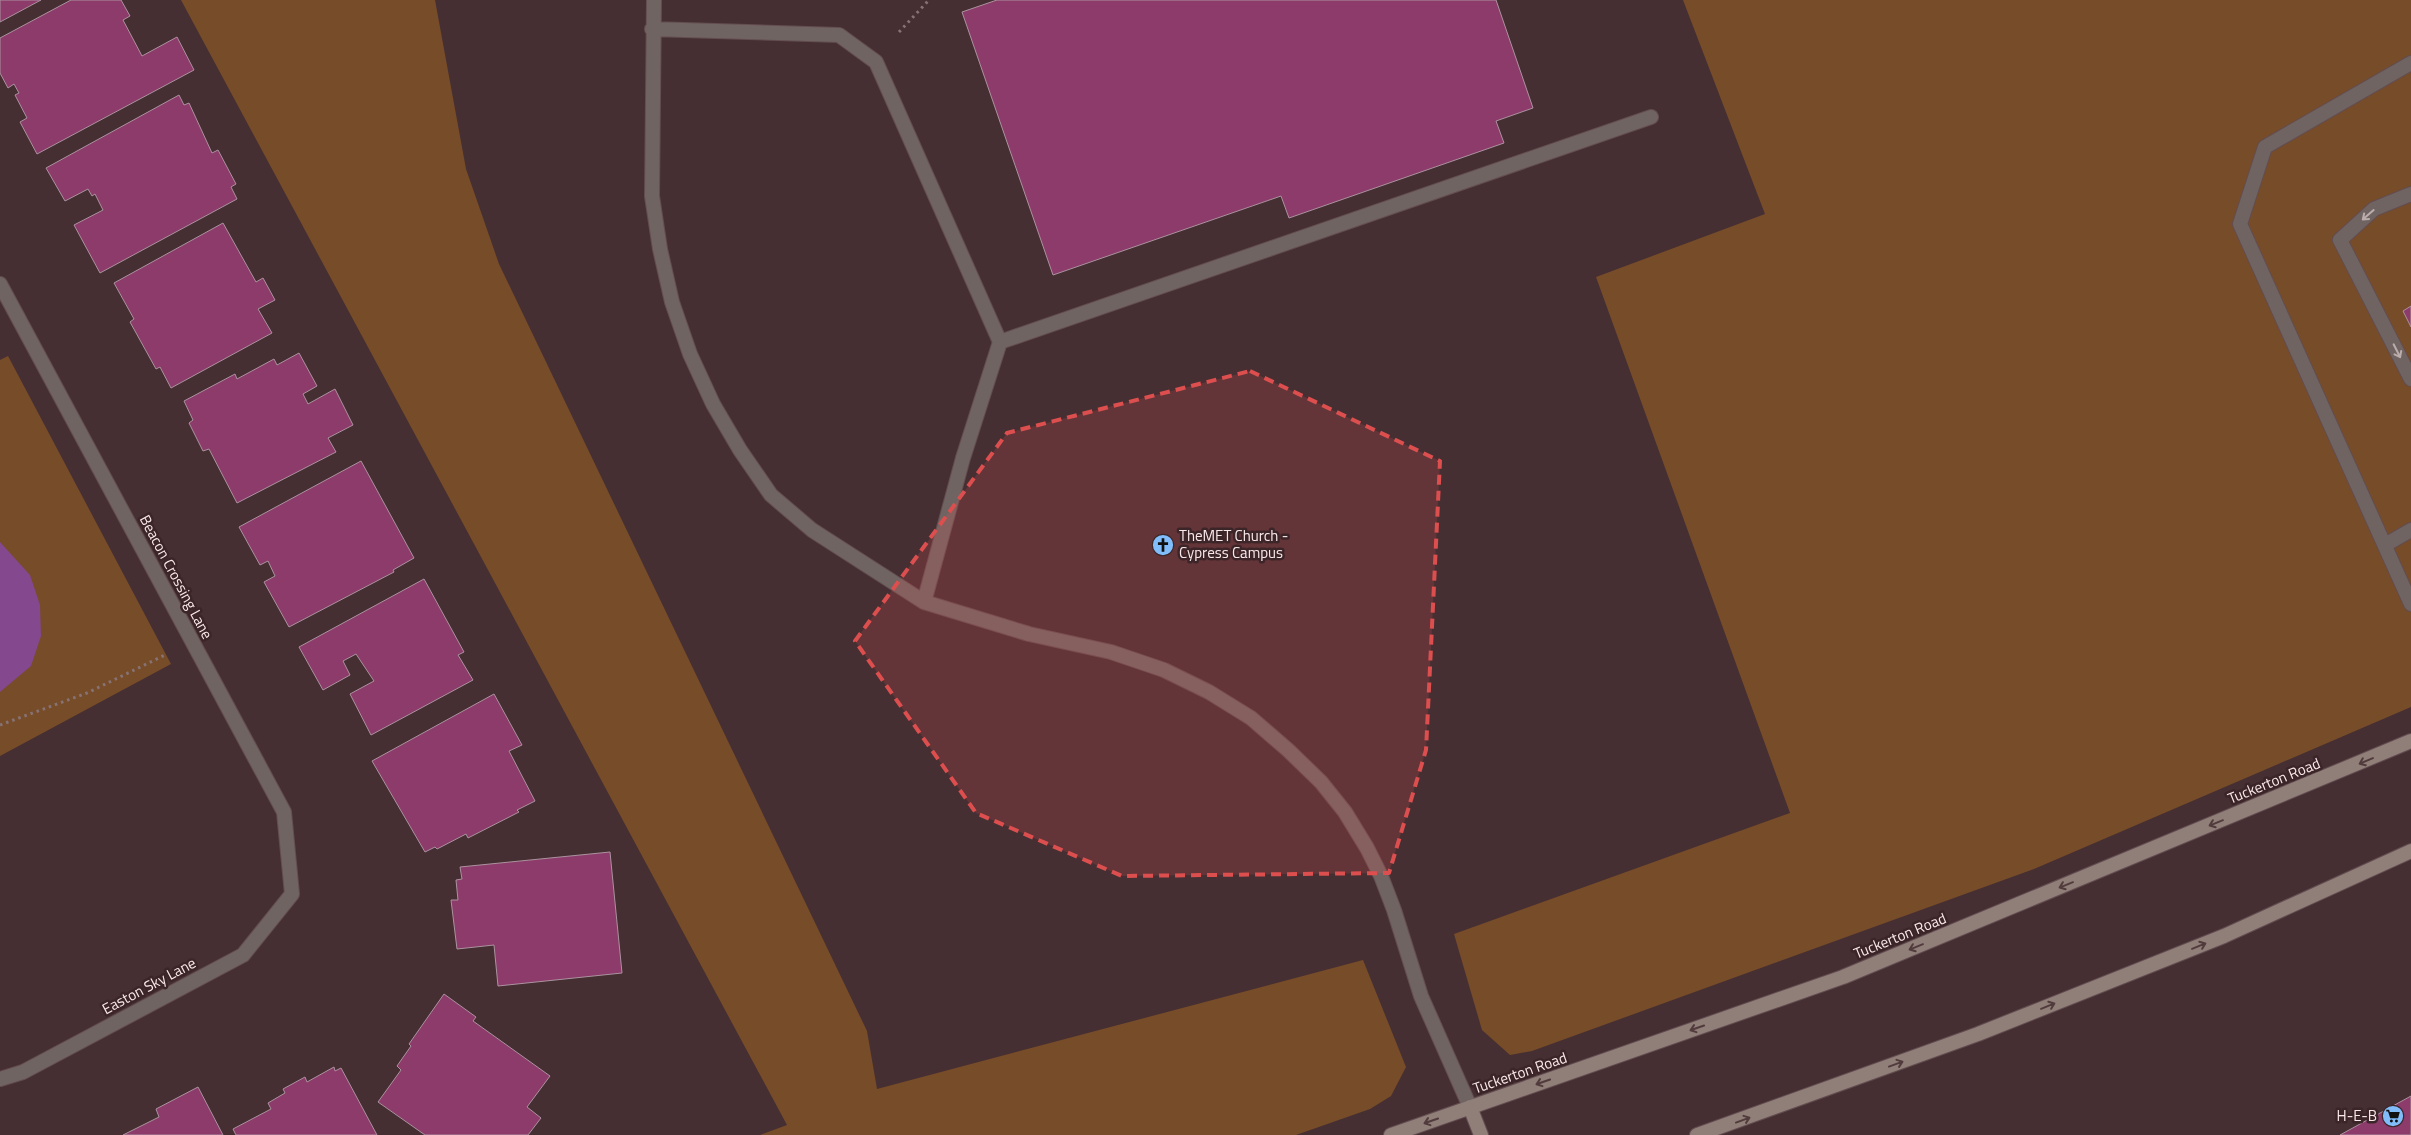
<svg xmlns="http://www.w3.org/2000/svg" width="2411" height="1135" viewBox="0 0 2411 1135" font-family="'Titillium Web',sans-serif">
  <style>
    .green { fill: #774c29 }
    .water { fill: #83488d }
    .building { fill: #8c3b6b; stroke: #ac929f }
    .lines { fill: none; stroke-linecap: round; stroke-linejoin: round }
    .service-casing { stroke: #634d50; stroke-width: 16 }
    .minor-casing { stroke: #634d50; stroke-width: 16 }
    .secondary-casing { stroke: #634d50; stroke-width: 16 }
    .path { stroke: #877375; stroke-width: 3; stroke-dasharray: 2.5 4; stroke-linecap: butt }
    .service { stroke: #706462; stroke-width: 14 }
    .minor { stroke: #706462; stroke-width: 14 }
    .secondary { stroke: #907e79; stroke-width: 14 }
    .oneway { stroke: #bcadad }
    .oneway2 { stroke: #513b3c }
    .marked { fill: #dd4f4f; fill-opacity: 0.2; stroke: #dd4f4f; stroke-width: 4; stroke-dasharray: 10 6; stroke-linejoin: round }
    .labels { text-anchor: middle; stroke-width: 5; stroke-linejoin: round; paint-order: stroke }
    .poi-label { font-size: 15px; fill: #fae9eb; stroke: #3c2528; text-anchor: start }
    .street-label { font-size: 15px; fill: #fae9eb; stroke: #3c2528 }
  </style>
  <rect width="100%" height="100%" fill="#462f32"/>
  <path class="green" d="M181 0H435L466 169 499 264 867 1031 877 1089 1363 960 1406 1067 1391 1096 1370 1109 1296 1135H760L787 1125Z
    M1683 0H2411V707L2034 869 1532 1051 1510 1055 1482 1030 1454 934 1790 813 1596 277 1765 214Z
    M8 356 171 664 0 756V360Z"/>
  <path class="water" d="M0 542 30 575 40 605 41 636 31 666 0 692Z"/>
  <path class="building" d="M0 0H41L0 22Z
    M71 0H121L130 16 123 20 142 56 177 37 194 70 37 154 20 122 27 118 15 95 19 93 14 84 8 88 0 73V38Z
    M997 0H1496L1533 108 1496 121 1504 143 1289 218 1281 196 1053 275 962 12Z
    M179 95 184 105 189 103 212 153 218 150 236 184 231 187 237 199 100 273 74 225 103 210 95 194 92 196 88 189 65 201 46 168Z
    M223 223 256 282 263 278 275 300 258 309 272 333 171 388 160 367 156 369 130 322 134 319 114 283Z
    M2411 306V327L2403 311Z
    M299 353 317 386 303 394 308 404 335 389 353 425 328 438 336 452 237 503 209 449 203 451 189 423 193 420 184 401 235 374 237 379 274 359 277 365Z
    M361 461 414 558 393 570 394 572 289 627 264 582 275 576 268 561 260 565 239 527Z
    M424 579 464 652 458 655 473 680 371 735 350 694 374 681 356 654 343 661 350 675 323 690 299 647Z
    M494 694 522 745 509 751 535 801 517 810 519 812 468 838 466 834 437 849 435 847 425 852 372 761Z
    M610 852 622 973 498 986 494 945 457 949 451 900H458L456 880 462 879 460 867Z
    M444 994 476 1017 473 1021 550 1076 527 1107 541 1118 528 1135H425L378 1102 401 1070 397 1066 411 1046 409 1044Z
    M334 1067 335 1071 341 1068 377 1135H236L233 1129 271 1109 268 1103 285 1093 283 1089 305 1077 307 1082Z
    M198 1087 223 1135H123L159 1117 156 1109Z
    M2411 1096V1135H2340Z"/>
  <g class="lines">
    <g class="service-casing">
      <path id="service" d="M654 0 652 196 660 249 672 302 690 354 713 404 740 450 771 495 812 530 924 602 1029 634 1111 652 1164 670 1209 692 1251 718 1288 750 1321 782 1345 812 1367 848 1381 876 1394 910 1421 996 1470 1107
        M652 29 839 35 876 62 1000 342
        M2411 63 2265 147 2240 224 2411 604
        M2411 194 2374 209 2340 240 2411 379
        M2385 545 2411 530
        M924 602 963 458 1000 342 1651 117"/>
    </g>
    <g class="minor-casing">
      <path id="minor" d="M0 284 284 812 292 894 243 955 23 1072 0 1079"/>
    </g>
    <g class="secondary-casing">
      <path id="secondary" d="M1470 1107 1481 1135
        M1391 1135 1843 977 2411 741
        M1697 1135 1978 1034 2224 936 2411 851"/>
    </g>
    <path class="path" d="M899 32 929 0
      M0 725 87 693 167 654"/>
    <use href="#service" class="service"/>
    <use href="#minor" class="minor"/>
    <use href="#secondary" class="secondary"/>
  </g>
  <defs><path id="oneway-shaft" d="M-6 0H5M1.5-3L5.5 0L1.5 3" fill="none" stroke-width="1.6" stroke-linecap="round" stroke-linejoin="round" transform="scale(1.25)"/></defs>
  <g class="oneway">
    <use href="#oneway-shaft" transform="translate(2368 215) rotate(139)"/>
    <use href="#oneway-shaft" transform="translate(2397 351) rotate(63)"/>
  </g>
  <g class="oneway2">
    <use href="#oneway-shaft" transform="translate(2366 761) rotate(157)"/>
    <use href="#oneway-shaft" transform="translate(2216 823) rotate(158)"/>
    <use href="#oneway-shaft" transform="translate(2066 885) rotate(158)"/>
    <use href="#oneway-shaft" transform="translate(2199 946) rotate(-22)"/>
    <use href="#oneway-shaft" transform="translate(1916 947) rotate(158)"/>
    <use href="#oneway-shaft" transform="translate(2048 1006) rotate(-22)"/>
    <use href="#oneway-shaft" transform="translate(1697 1028) rotate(161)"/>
    <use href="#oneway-shaft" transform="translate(1896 1064) rotate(-20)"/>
    <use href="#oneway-shaft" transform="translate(1543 1082) rotate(161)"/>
    <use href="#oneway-shaft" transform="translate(1743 1120) rotate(-20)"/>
    <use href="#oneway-shaft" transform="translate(1431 1121) rotate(161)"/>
  </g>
  <path class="marked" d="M1250 371 1440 461 1426 750 1389 873 1122 876 976 813 855 641 1007 433Z"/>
  <defs>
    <g id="church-disc" transform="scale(1.125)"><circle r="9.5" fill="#80bdfa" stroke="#3c2528"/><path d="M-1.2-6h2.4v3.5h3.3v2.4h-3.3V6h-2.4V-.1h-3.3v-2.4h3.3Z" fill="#111"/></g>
    <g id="supermarket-disc" transform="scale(1.125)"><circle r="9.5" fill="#80bdfa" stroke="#3c2528"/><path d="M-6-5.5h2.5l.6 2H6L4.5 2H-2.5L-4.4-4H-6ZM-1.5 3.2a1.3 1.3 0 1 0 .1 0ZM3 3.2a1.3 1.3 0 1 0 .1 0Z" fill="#111"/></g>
  </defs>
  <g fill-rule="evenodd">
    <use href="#church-disc" x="1163" y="545"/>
    <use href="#supermarket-disc" x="2393" y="1116"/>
  </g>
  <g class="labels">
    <g class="poi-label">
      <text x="1179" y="541">TheMET Church -<tspan x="1179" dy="17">Cypress Campus</tspan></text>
      <text x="2377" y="1121" text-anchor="end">H-E-B</text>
    </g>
    <g class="street-label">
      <text transform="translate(176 577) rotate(62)" y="5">Beacon Crossing Lane</text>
      <text transform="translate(2274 781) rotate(-22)" y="5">Tuckerton Road</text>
      <text transform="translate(1900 936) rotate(-22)" y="5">Tuckerton Road</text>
      <text transform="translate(149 986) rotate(-28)" y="5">Easton Sky Lane</text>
      <text transform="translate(1520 1073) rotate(-19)" y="5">Tuckerton Road</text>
    </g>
  </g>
</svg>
